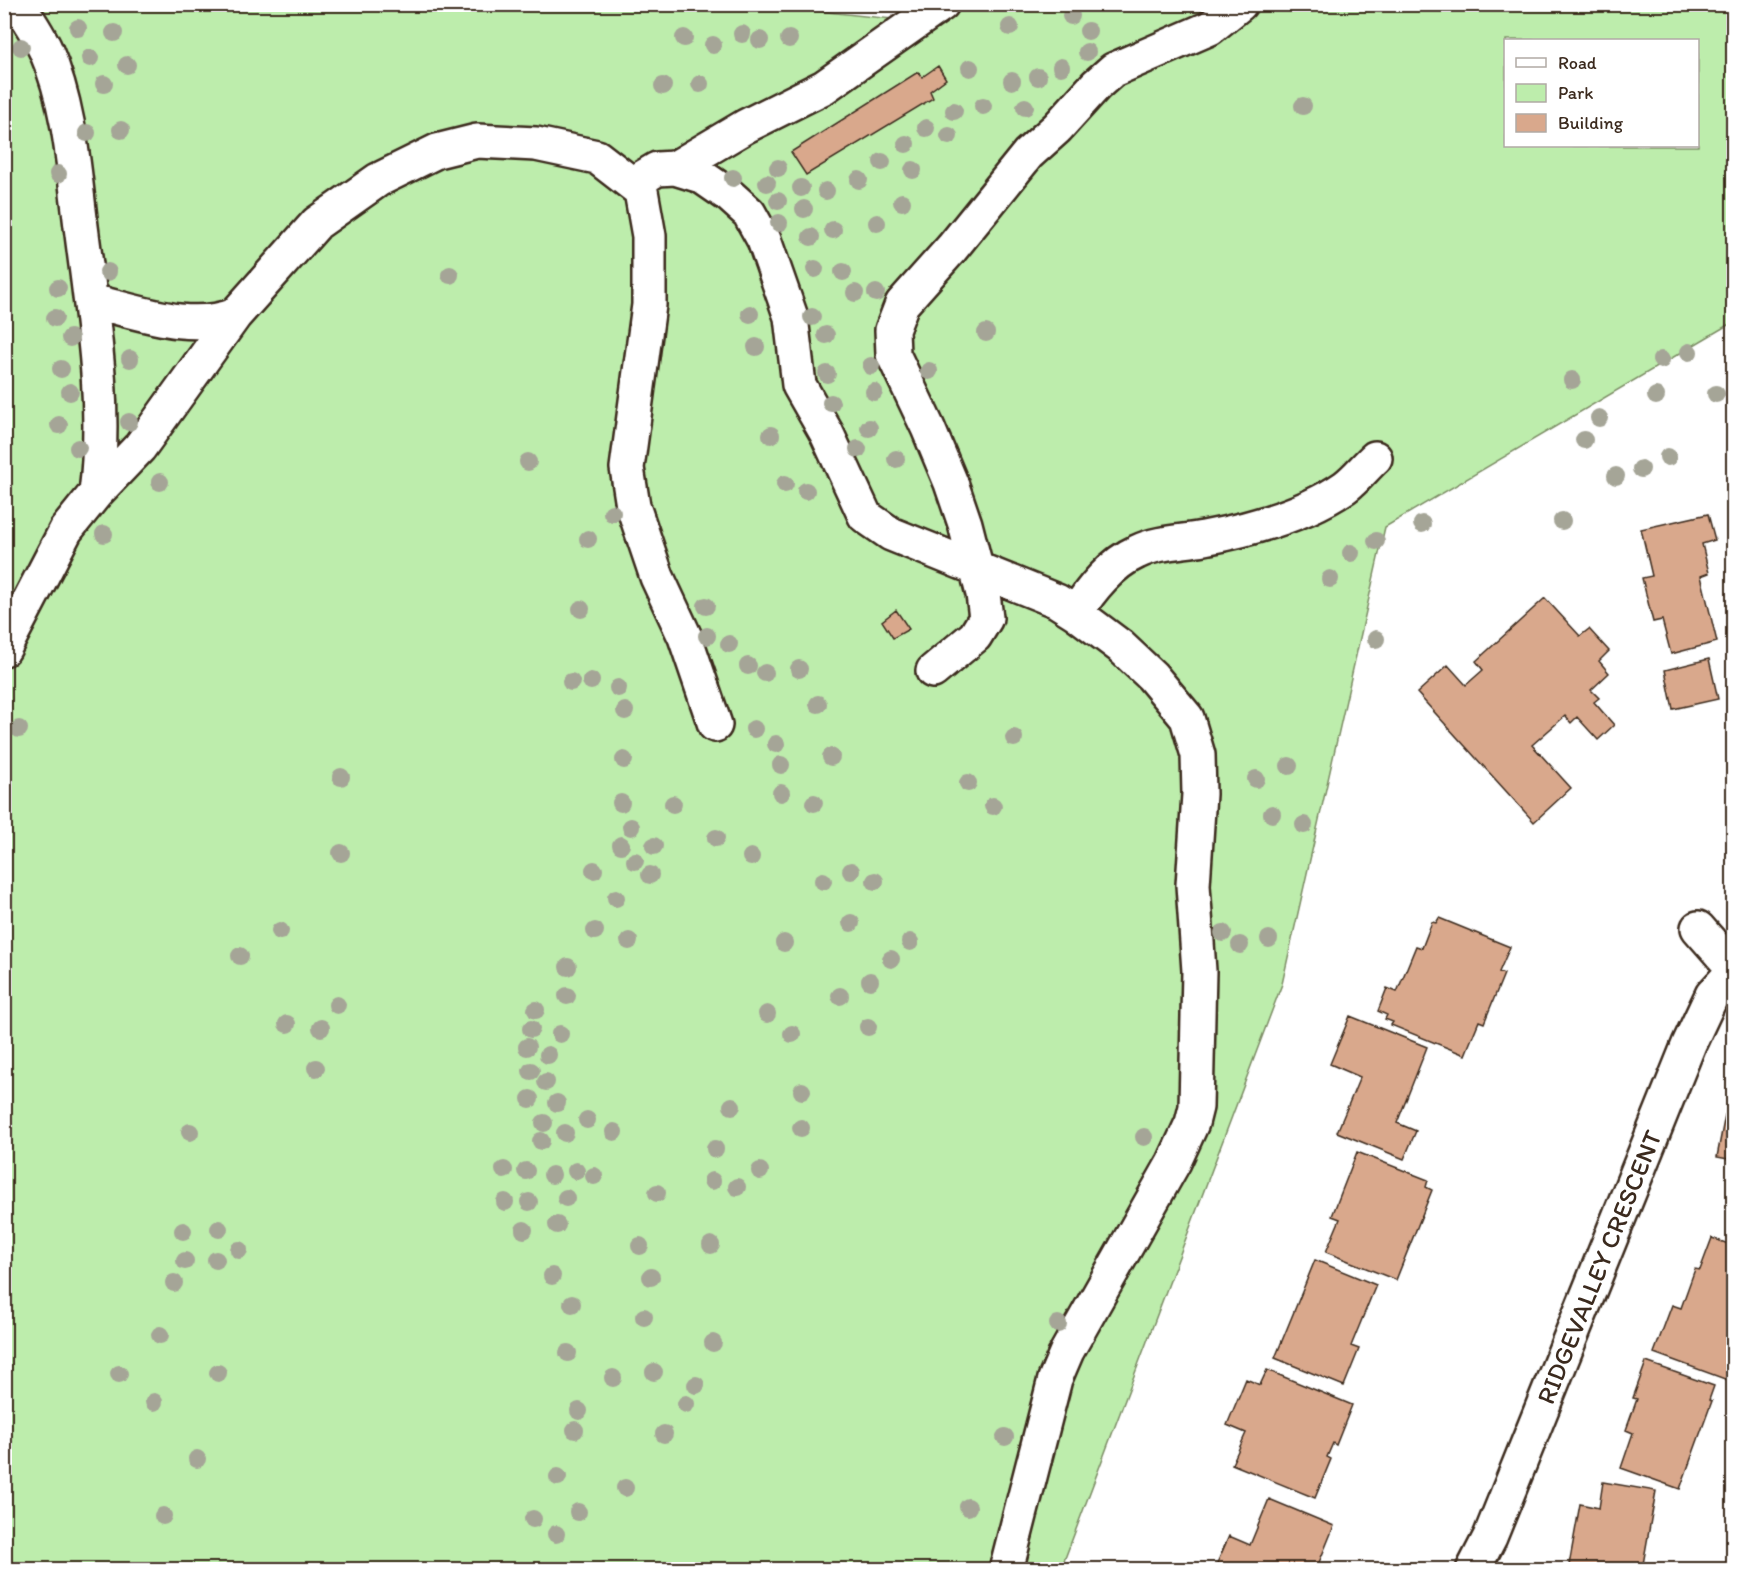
<svg xmlns="http://www.w3.org/2000/svg" width="1738" height="1574" viewBox="0 0 1738 1574" font-family="Itim,sans-serif">
  <style>
    .green { fill: #bdedac; stroke: #7c8c65; stroke-width: 1.5; fill-rule: evenodd }
    .building { fill: #d9a88c; stroke: #3b2a1e; stroke-width: 1.5 }
    .lines { fill: none; stroke-linecap: round; stroke-linejoin: round }
    .minor-casing { stroke: #3b2a1e; stroke-width: 38 }
    .minor { stroke: #fff; stroke-width: 33 }
    .tree { fill: #a5a597 }
    .labels { text-anchor: middle; stroke-width: 6; stroke-linejoin: round; paint-order: stroke }
    .street-label { font-size: 26px; fill: #3b2a1e; stroke: #fff }
  </style>
  <rect width="100%" height="100%" fill="#fff"/>
  <filter id="ink" filterUnits="userSpaceOnUse"><feTurbulence type="fractalNoise" baseFrequency=".0167" numOctaves="2"/><feDisplacementMap in="SourceGraphic" scale="12" xChannelSelector="R" yChannelSelector="G"/><feConvolveMatrix kernelMatrix="1 2 1 2 8 2 1 2 1" color-interpolation-filters="sRGB"/></filter>
  <g filter="url(#ink)">
    <path class="green" d="M753 4 939 24 956 4 1733 5V322L1385 527 1282 984 1061 1569 5 1570V5ZM1506 40H1698V146H1506Z"/>
    <path class="building" d="M938 66 946 79 930 91 933 98 806 175 791 152 918 72 922 77Z
      M1708 514 1715 540 1702 544 1709 573 1701 576 1717 642 1671 654 1662 620 1653 622 1642 578 1652 576 1641 529Z
      M1545 598 1580 636 1589 629 1609 651 1599 661 1609 673 1591 690 1599 698 1594 702 1614 725 1598 740 1577 717 1571 723 1565 716 1532 745 1571 788 1534 822 1417 693 1448 665 1466 685 1483 670 1476 661Z
      M896 610 909 629 893 638 882 621Z
      M1709 659 1718 699 1673 709 1665 670Z
      M1439 918 1510 947 1499 972 1504 974 1484 1023 1479 1021 1465 1055 1391 1025 1393 1022 1385 1019 1387 1015 1378 1011 1387 988 1397 992 1416 946 1422 948 1432 922 1436 923Z
      M1350 1016 1427 1047 1397 1123 1416 1131 1404 1159 1337 1132 1360 1077 1330 1064Z
      M1725 1115 1734 1117V1160L1717 1157Z
      M1357 1152 1428 1180 1426 1187 1432 1190 1396 1280 1326 1252 1340 1219 1332 1216Z
      M1712 1238 1734 1246 1733 1382 1654 1353 1672 1305 1681 1308 1695 1269 1700 1270Z
      M1315 1260 1376 1285 1351 1346 1359 1349 1344 1386 1275 1358Z
      M1646 1362 1714 1386 1709 1400 1712 1401 1680 1489 1621 1468 1633 1433 1626 1430 1637 1399 1633 1398Z
      M1267 1370 1352 1405 1336 1445 1333 1443 1327 1457 1331 1459 1315 1498 1232 1464 1246 1433 1227 1425 1246 1379 1260 1385Z
      M1603 1482 1656 1491 1642 1570H1580V1567L1569 1565 1580 1504 1599 1508Z
      M1269 1499 1334 1526 1316 1570H1214L1229 1536 1250 1545Z"/>
    <g class="lines">
      <g class="minor-casing">
        <path id="minor" d="M18 4C28 19 39 35 46 51 71 108 74 174 82 234 93 321 107 406 96 493
          M675 168 746 126 824 87 942 4
          M632 184 657 169 675 168 701 176 730 196 749 213 764 240 791 317 799 385 827 434 865 516 891 534 1057 601 1076 613 1120 646 1152 676 1187 718 1198 755 1199 794 1193 885 1199 971 1196 1107 1192 1123 1174 1162 1067 1351 1055 1379 1006 1570
          M91 301C137 311 189 333 235 315
          M1076 613C1090 590 1112 563 1137 552 1157 542 1182 542 1204 538 1252 529 1305 515 1345 487 1356 479 1365 467 1375 458
          M4 649 66 530 96 493 140 447 235 315 317 223 378 180 437 151 477 141 536 144 597 157 641 191 649 236V305L627 468 633 506 657 577 685 637 715 725
          M933 671 975 636 986 618 983 594 965 524 951 483 928 428 893 354 892 330 902 304 952 248 1028 154 1057 128 1096 85 1113 70 1210 28 1240 4
          M1698 928 1734 969
          M1473 1570 1490 1537 1689 1044 1712 995 1734 971"/>
      </g>
      <use href="#minor" class="minor"/>
    </g>
    <g class="tree">
      <circle cx="1071" cy="16" r="9"/>
      <circle cx="1010" cy="27" r="9"/>
      <circle cx="78" cy="28" r="9"/>
      <circle cx="1088" cy="31" r="9"/>
      <circle cx="114" cy="33" r="9"/>
      <circle cx="742" cy="34" r="9"/>
      <circle cx="684" cy="38" r="9"/>
      <circle cx="789" cy="39" r="9"/>
      <circle cx="760" cy="40" r="9"/>
      <circle cx="713" cy="45" r="9"/>
      <circle cx="21" cy="47" r="9"/>
      <circle cx="1087" cy="52" r="9"/>
      <circle cx="90" cy="58" r="9"/>
      <circle cx="127" cy="65" r="9"/>
      <circle cx="1061" cy="67" r="9"/>
      <circle cx="970" cy="68" r="9"/>
      <circle cx="1038" cy="77" r="9"/>
      <circle cx="1012" cy="81" r="9"/>
      <circle cx="104" cy="84" r="9"/>
      <circle cx="700" cy="84" r="9"/>
      <circle cx="663" cy="86" r="9"/>
      <circle cx="983" cy="106" r="9"/>
      <circle cx="1303" cy="106" r="9"/>
      <circle cx="1025" cy="107" r="9"/>
      <circle cx="954" cy="111" r="9"/>
      <circle cx="926" cy="128" r="9"/>
      <circle cx="121" cy="130" r="9"/>
      <circle cx="87" cy="133" r="9"/>
      <circle cx="949" cy="136" r="9"/>
      <circle cx="906" cy="144" r="9"/>
      <circle cx="882" cy="162" r="9"/>
      <circle cx="778" cy="168" r="9"/>
      <circle cx="913" cy="170" r="9"/>
      <circle cx="58" cy="174" r="9"/>
      <circle cx="733" cy="178" r="9"/>
      <circle cx="859" cy="180" r="9"/>
      <circle cx="767" cy="183" r="9"/>
      <circle cx="801" cy="188" r="9"/>
      <circle cx="826" cy="191" r="9"/>
      <circle cx="778" cy="201" r="9"/>
      <circle cx="902" cy="202" r="9"/>
      <circle cx="804" cy="209" r="9"/>
      <circle cx="779" cy="223" r="9"/>
      <circle cx="877" cy="223" r="9"/>
      <circle cx="833" cy="230" r="9"/>
      <circle cx="811" cy="237" r="9"/>
      <circle cx="815" cy="269" r="9"/>
      <circle cx="108" cy="272" r="9"/>
      <circle cx="843" cy="272" r="9"/>
      <circle cx="450" cy="275" r="9"/>
      <circle cx="58" cy="288" r="9"/>
      <circle cx="855" cy="293" r="9"/>
      <circle cx="876" cy="293" r="9"/>
      <circle cx="750" cy="314" r="9"/>
      <circle cx="812" cy="317" r="9"/>
      <circle cx="55" cy="318" r="9"/>
      <circle cx="986" cy="333" r="9"/>
      <circle cx="826" cy="335" r="9"/>
      <circle cx="70" cy="338" r="9"/>
      <circle cx="756" cy="347" r="9"/>
      <circle cx="1689" cy="352" r="9"/>
      <circle cx="130" cy="359" r="9"/>
      <circle cx="1661" cy="360" r="9"/>
      <circle cx="871" cy="366" r="9"/>
      <circle cx="61" cy="369" r="9"/>
      <circle cx="929" cy="371" r="9"/>
      <circle cx="827" cy="374" r="9"/>
      <circle cx="1572" cy="380" r="9"/>
      <circle cx="70" cy="392" r="9"/>
      <circle cx="874" cy="392" r="9"/>
      <circle cx="1716" cy="394" r="9"/>
      <circle cx="1656" cy="396" r="9"/>
      <circle cx="831" cy="403" r="9"/>
      <circle cx="1599" cy="418" r="9"/>
      <circle cx="129" cy="422" r="9"/>
      <circle cx="59" cy="425" r="9"/>
      <circle cx="869" cy="428" r="9"/>
      <circle cx="771" cy="435" r="9"/>
      <circle cx="1584" cy="440" r="9"/>
      <circle cx="78" cy="448" r="9"/>
      <circle cx="858" cy="449" r="9"/>
      <circle cx="1668" cy="457" r="9"/>
      <circle cx="896" cy="459" r="9"/>
      <circle cx="528" cy="462" r="9"/>
      <circle cx="1641" cy="469" r="9"/>
      <circle cx="1616" cy="476" r="9"/>
      <circle cx="160" cy="482" r="9"/>
      <circle cx="785" cy="484" r="9"/>
      <circle cx="806" cy="491" r="9"/>
      <circle cx="612" cy="513" r="9"/>
      <circle cx="1562" cy="521" r="9"/>
      <circle cx="1422" cy="524" r="9"/>
      <circle cx="104" cy="534" r="9"/>
      <circle cx="588" cy="539" r="9"/>
      <circle cx="1376" cy="541" r="9"/>
      <circle cx="1351" cy="553" r="9"/>
      <circle cx="1330" cy="579" r="9"/>
      <circle cx="706" cy="606" r="9"/>
      <circle cx="581" cy="609" r="9"/>
      <circle cx="707" cy="636" r="9"/>
      <circle cx="1376" cy="639" r="9"/>
      <circle cx="729" cy="644" r="9"/>
      <circle cx="748" cy="666" r="9"/>
      <circle cx="799" cy="669" r="9"/>
      <circle cx="765" cy="673" r="9"/>
      <circle cx="591" cy="681" r="9"/>
      <circle cx="571" cy="682" r="9"/>
      <circle cx="618" cy="688" r="9"/>
      <circle cx="818" cy="704" r="9"/>
      <circle cx="625" cy="711" r="9"/>
      <circle cx="19" cy="729" r="9"/>
      <circle cx="754" cy="729" r="9"/>
      <circle cx="1014" cy="738" r="9"/>
      <circle cx="776" cy="744" r="9"/>
      <circle cx="831" cy="757" r="9"/>
      <circle cx="624" cy="760" r="9"/>
      <circle cx="781" cy="765" r="9"/>
      <circle cx="1289" cy="766" r="9"/>
      <circle cx="341" cy="777" r="9"/>
      <circle cx="1256" cy="779" r="9"/>
      <circle cx="968" cy="783" r="9"/>
      <circle cx="781" cy="793" r="9"/>
      <circle cx="621" cy="803" r="9"/>
      <circle cx="814" cy="803" r="9"/>
      <circle cx="673" cy="804" r="9"/>
      <circle cx="993" cy="806" r="9"/>
      <circle cx="1272" cy="814" r="9"/>
      <circle cx="1304" cy="825" r="9"/>
      <circle cx="631" cy="827" r="9"/>
      <circle cx="716" cy="838" r="9"/>
      <circle cx="621" cy="845" r="9"/>
      <circle cx="654" cy="846" r="9"/>
      <circle cx="341" cy="853" r="9"/>
      <circle cx="751" cy="857" r="9"/>
      <circle cx="635" cy="861" r="9"/>
      <circle cx="594" cy="870" r="9"/>
      <circle cx="851" cy="871" r="9"/>
      <circle cx="650" cy="875" r="9"/>
      <circle cx="823" cy="881" r="9"/>
      <circle cx="875" cy="881" r="9"/>
      <circle cx="616" cy="898" r="9"/>
      <circle cx="851" cy="923" r="9"/>
      <circle cx="280" cy="931" r="9"/>
      <circle cx="595" cy="931" r="9"/>
      <circle cx="1223" cy="933" r="9"/>
      <circle cx="1269" cy="939" r="9"/>
      <circle cx="629" cy="941" r="9"/>
      <circle cx="910" cy="942" r="9"/>
      <circle cx="784" cy="943" r="9"/>
      <circle cx="1240" cy="945" r="9"/>
      <circle cx="240" cy="956" r="9"/>
      <circle cx="891" cy="959" r="9"/>
      <circle cx="568" cy="967" r="9"/>
      <circle cx="870" cy="981" r="9"/>
      <circle cx="567" cy="996" r="9"/>
      <circle cx="840" cy="996" r="9"/>
      <circle cx="337" cy="1005" r="9"/>
      <circle cx="536" cy="1010" r="9"/>
      <circle cx="767" cy="1014" r="9"/>
      <circle cx="287" cy="1024" r="9"/>
      <circle cx="868" cy="1027" r="9"/>
      <circle cx="321" cy="1028" r="9"/>
      <circle cx="531" cy="1029" r="9"/>
      <circle cx="560" cy="1034" r="9"/>
      <circle cx="792" cy="1034" r="9"/>
      <circle cx="527" cy="1047" r="9"/>
      <circle cx="548" cy="1055" r="9"/>
      <circle cx="316" cy="1068" r="9"/>
      <circle cx="531" cy="1071" r="9"/>
      <circle cx="546" cy="1082" r="9"/>
      <circle cx="802" cy="1091" r="9"/>
      <circle cx="530" cy="1099" r="9"/>
      <circle cx="557" cy="1103" r="9"/>
      <circle cx="732" cy="1106" r="9"/>
      <circle cx="587" cy="1120" r="9"/>
      <circle cx="544" cy="1123" r="9"/>
      <circle cx="801" cy="1128" r="9"/>
      <circle cx="190" cy="1132" r="9"/>
      <circle cx="614" cy="1132" r="9"/>
      <circle cx="565" cy="1133" r="9"/>
      <circle cx="1144" cy="1137" r="9"/>
      <circle cx="541" cy="1141" r="9"/>
      <circle cx="715" cy="1149" r="9"/>
      <circle cx="504" cy="1170" r="9"/>
      <circle cx="526" cy="1171" r="9"/>
      <circle cx="576" cy="1171" r="9"/>
      <circle cx="760" cy="1171" r="9"/>
      <circle cx="552" cy="1175" r="9"/>
      <circle cx="594" cy="1176" r="9"/>
      <circle cx="712" cy="1181" r="9"/>
      <circle cx="737" cy="1187" r="9"/>
      <circle cx="657" cy="1193" r="9"/>
      <circle cx="566" cy="1198" r="9"/>
      <circle cx="505" cy="1202" r="9"/>
      <circle cx="529" cy="1202" r="9"/>
      <circle cx="557" cy="1225" r="9"/>
      <circle cx="219" cy="1229" r="9"/>
      <circle cx="524" cy="1230" r="9"/>
      <circle cx="183" cy="1231" r="9"/>
      <circle cx="711" cy="1245" r="9"/>
      <circle cx="640" cy="1246" r="9"/>
      <circle cx="239" cy="1250" r="9"/>
      <circle cx="216" cy="1260" r="9"/>
      <circle cx="185" cy="1261" r="9"/>
      <circle cx="552" cy="1276" r="9"/>
      <circle cx="651" cy="1277" r="9"/>
      <circle cx="174" cy="1283" r="9"/>
      <circle cx="572" cy="1304" r="9"/>
      <circle cx="644" cy="1317" r="9"/>
      <circle cx="1058" cy="1324" r="9"/>
      <circle cx="160" cy="1335" r="9"/>
      <circle cx="713" cy="1343" r="9"/>
      <circle cx="568" cy="1353" r="9"/>
      <circle cx="654" cy="1372" r="9"/>
      <circle cx="218" cy="1373" r="9"/>
      <circle cx="119" cy="1374" r="9"/>
      <circle cx="613" cy="1378" r="9"/>
      <circle cx="696" cy="1385" r="9"/>
      <circle cx="154" cy="1402" r="9"/>
      <circle cx="686" cy="1404" r="9"/>
      <circle cx="579" cy="1411" r="9"/>
      <circle cx="575" cy="1430" r="9"/>
      <circle cx="664" cy="1434" r="9"/>
      <circle cx="1005" cy="1437" r="9"/>
      <circle cx="197" cy="1459" r="9"/>
      <circle cx="558" cy="1477" r="9"/>
      <circle cx="625" cy="1488" r="9"/>
      <circle cx="968" cy="1507" r="9"/>
      <circle cx="578" cy="1512" r="9"/>
      <circle cx="163" cy="1516" r="9"/>
      <circle cx="533" cy="1519" r="9"/>
      <circle cx="556" cy="1534" r="9"/>
    </g>
  </g>
  <g class="labels">
    <g class="street-label">
      <text transform="translate(1599 1267) rotate(-68)" y="9">RIDGEVALLEY CRESCENT</text>
    </g>
  </g>
  <rect width="1738" height="1574" fill="none" stroke="#fff" stroke-width="24"/>
  <rect x="12" y="12" width="1714" height="1550" fill="none" stroke="#3b2a1e" stroke-width="2" filter="url(#ink)"/>
  <rect x="1504" y="39" width="195" height="108" fill="#ffffff" stroke="#b1aaa5" stroke-width="1.5"/>
  <rect x="1516" y="58" width="30" height="9" fill="#ffffff" stroke="#b1aaa5" stroke-width="1.5"/>
  <text x="1558" y="69" font-size="18" fill="#3b2a1e">Road</text>
  <rect x="1516" y="84" width="30" height="18" fill="#bdedac" stroke="#b1aaa5" stroke-width="1.5"/>
  <text x="1558" y="99" font-size="18" fill="#3b2a1e">Park</text>
  <rect x="1516" y="114" width="30" height="18" fill="#d9a88c" stroke="#b1aaa5" stroke-width="1.5"/>
  <text x="1558" y="129" font-size="18" fill="#3b2a1e">Building</text>
</svg>
